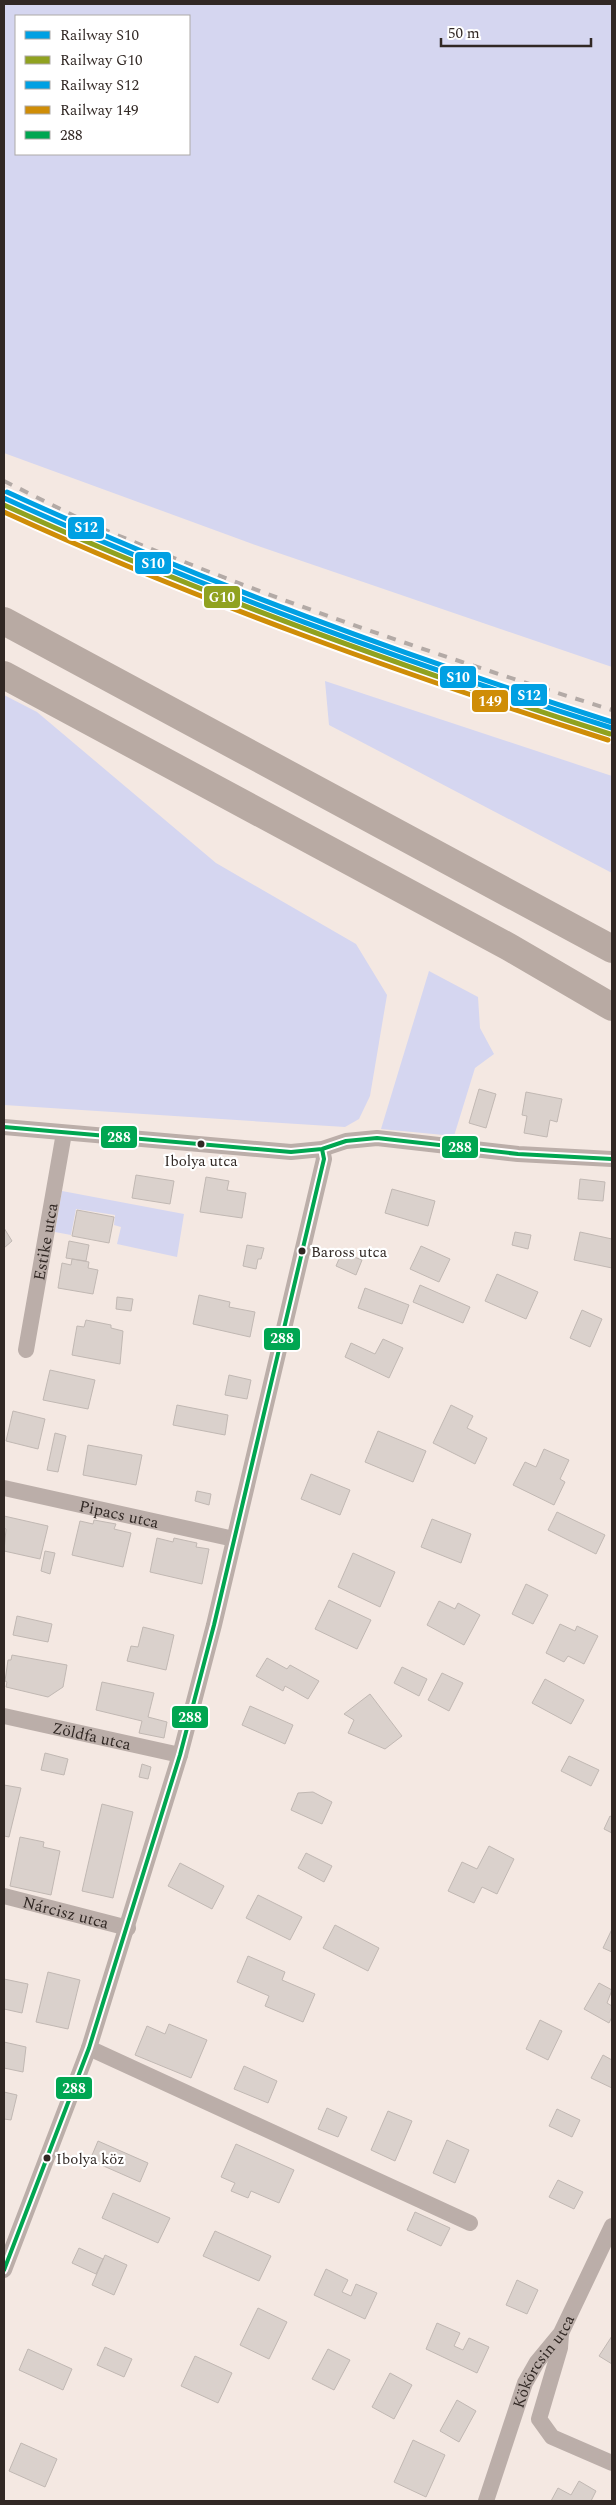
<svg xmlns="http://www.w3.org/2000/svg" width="616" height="2505" viewBox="0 0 616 2505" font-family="Spectral,serif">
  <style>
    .green { fill: #d5d6f0; fill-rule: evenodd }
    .building { fill: #dad1cc; stroke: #c1b8b3 }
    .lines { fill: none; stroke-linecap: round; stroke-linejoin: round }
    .minor { stroke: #bbaea9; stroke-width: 16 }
    .motorway { stroke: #b8aaa3; stroke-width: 28 }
    .rail { stroke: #b3aaa6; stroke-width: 4; stroke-dasharray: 9 9; stroke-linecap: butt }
    .bus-1-casing { stroke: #fff; stroke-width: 8 }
    .bus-1 { stroke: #00a651; stroke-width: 4 }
    .rail-1-casing { stroke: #fff; stroke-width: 9 }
    .rail-2-casing { stroke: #fff; stroke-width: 9 }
    .rail-3-casing { stroke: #fff; stroke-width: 9 }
    .rail-4-casing { stroke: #fff; stroke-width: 9 }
    .rail-1 { stroke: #00a0e3; stroke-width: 5 }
    .rail-2 { stroke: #90a220; stroke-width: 5 }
    .rail-3 { stroke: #00a0e3; stroke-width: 5 }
    .rail-4 { stroke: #cf8d07; stroke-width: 5 }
    .bus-dot { fill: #312824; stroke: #fff; stroke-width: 2 }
    .labels { text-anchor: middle; stroke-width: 4.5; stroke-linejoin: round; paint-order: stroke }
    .bus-label { font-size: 15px; fill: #312824; stroke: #fff; text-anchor: start }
    .street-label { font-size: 16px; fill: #312824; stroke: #fff }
    .line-badge { stroke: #fff; stroke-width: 2 }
    .badge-label { font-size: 14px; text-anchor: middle; font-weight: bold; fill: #fff }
  </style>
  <rect width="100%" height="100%" fill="#f4e8e2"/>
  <path class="green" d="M4 4H612V667L261 547 4 453ZM16 16H189V154H16Z
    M325 681 612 776V873L329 725Z
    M4 695 37 712 216 863 356 944 387 995 370 1096 359 1119 345 1127 4 1105Z
    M429 971 478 997 480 1028 494 1054 475 1068 454 1136 381 1129Z
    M62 1191 184 1214 177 1257 117 1244 121 1227 114 1225 115 1215 76 1209 71 1235 55 1232Z"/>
  <path class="building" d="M479 1089 496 1094 486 1128 469 1123Z
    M526 1092 562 1099 557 1122 550 1120 547 1137 524 1133 527 1116 522 1115Z
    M136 1175 174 1181 170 1204 132 1198Z
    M206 1177 229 1181 227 1190 246 1193 242 1218 200 1212Z
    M580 1179 605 1182 603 1201 578 1199Z
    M392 1189 435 1201 428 1226 385 1213Z
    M77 1210 114 1217 109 1243 72 1236Z
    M4 1228 12 1241 4 1248Z
    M515 1232 531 1235 528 1249 512 1245Z
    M580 1232 612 1239V1268L574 1260Z
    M69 1241 89 1245 86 1261 66 1258Z
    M247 1245 264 1248 261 1259H258L256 1269 243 1266Z
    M421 1246 450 1259 439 1282 410 1269Z
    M342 1252 362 1260 356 1275 336 1266Z
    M72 1259 89 1262 88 1268 98 1270 93 1294 58 1288 62 1263 71 1265Z
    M497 1274 538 1292 526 1319 485 1301Z
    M420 1285 470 1307 463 1323 413 1302Z
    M365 1288 409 1305 402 1324 358 1308Z
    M199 1295 230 1302 229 1307 255 1312 250 1337 193 1324Z
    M117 1297 133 1299 131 1311 116 1309Z
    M582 1310 602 1319 590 1347 570 1338Z
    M86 1320 111 1325V1328L123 1331 120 1364 72 1355 77 1326 84 1327Z
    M383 1339 403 1348 389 1378 345 1357 351 1343 375 1354Z
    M50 1370 95 1380 88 1409 43 1400Z
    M229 1375 251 1380 247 1399 225 1395Z
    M177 1405 228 1415 225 1435 173 1425Z
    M451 1405 473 1416 467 1428 487 1438 475 1464 433 1443Z
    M13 1411 45 1419 38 1449 6 1441Z
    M378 1431 426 1451 413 1482 365 1462Z
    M55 1433 66 1436 58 1472 47 1470Z
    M88 1445 142 1455 136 1485 83 1475Z
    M544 1449 569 1460 560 1479 565 1482 554 1505 513 1485 525 1462 536 1467Z
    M311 1474 350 1490 340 1515 301 1499Z
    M197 1491 211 1494 209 1505 195 1501Z
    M557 1512 605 1535 596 1554 548 1530Z
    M4 1516 48 1526 40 1559 4 1551 6 1529 4 1528Z
    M432 1519 471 1534 461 1563 421 1547Z
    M94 1520 116 1524 114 1529 131 1533 123 1567 72 1555 80 1521 93 1524Z
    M157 1538 173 1542 174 1538 197 1543 196 1547 209 1549 202 1584 150 1572Z
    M45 1551 55 1553 50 1574 41 1571Z
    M353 1553 395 1572 380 1607 338 1587Z
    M526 1584 548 1595 533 1624 512 1614Z
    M329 1600 371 1620 357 1649 315 1629Z
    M439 1601 455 1609 458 1603 480 1615 464 1645 427 1625Z
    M17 1616 52 1624 48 1642 13 1635Z
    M560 1624 575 1631 577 1626 598 1636 584 1664 568 1656 564 1662 546 1653Z
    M143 1627 174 1635 166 1670 127 1661 131 1646 138 1647Z
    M12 1655 67 1665 63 1687 48 1697 6 1687 7 1682 5 1681 8 1660H11Z
    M267 1658 287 1669 290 1665 319 1681 308 1699 285 1686 283 1691 256 1676Z
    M402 1667 427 1679 419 1696 394 1683Z
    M442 1673 463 1683 449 1711 428 1700Z
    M545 1679 584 1700 571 1724 532 1703Z
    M102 1682 154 1693 148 1717 167 1722 164 1738 139 1733 142 1721 96 1710Z
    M370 1694 402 1736 385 1749 348 1733 354 1720 344 1714Z
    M250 1706 293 1725 285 1744 242 1725Z
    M45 1753 68 1759 64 1775 41 1770Z
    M569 1756 599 1770 591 1786 561 1771Z
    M142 1764 151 1767 148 1779 139 1777Z
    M4 1785 21 1788 9 1837 4 1836Z
    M313 1792 332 1802 322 1824 291 1810 298 1793Z
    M102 1804 133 1812 113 1898 82 1891Z
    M610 1816 612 1817V1833L604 1829Z
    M20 1837 44 1842 43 1847 60 1851 51 1895 10 1886Z
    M489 1846 514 1859 497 1894 482 1887 474 1903 448 1891 462 1862 477 1869Z
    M306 1853 332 1866 324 1882 298 1868Z
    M180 1863 224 1886 212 1909 168 1886Z
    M258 1895 302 1917 290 1940 246 1918Z
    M335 1925 379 1948 368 1971 323 1948Z
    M612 1929V1952L603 1948Z
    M248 1956 285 1972 282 1980 315 1994 303 2022 265 2006 269 1996 237 1982Z
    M48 1972 80 1980 68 2029 36 2022Z
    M4 1979 28 1984 22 2013 4 2009Z
    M599 1983 612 1990 607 2003 612 2006V2017L609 2023 584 2009Z
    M540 2020 562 2031 548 2060 526 2049Z
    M169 2024 207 2040 191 2078 135 2055 147 2026 165 2034Z
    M4 2042 26 2047 23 2072 4 2068Z
    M603 2055 612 2060V2088L591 2078Z
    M244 2066 277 2081 268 2103 234 2089Z
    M4 2092 17 2095 11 2120 4 2119Z
    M327 2108 347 2117 338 2137 318 2129Z
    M557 2109 580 2120 572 2137 549 2126Z
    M388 2111 412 2121 395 2161 371 2150Z
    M447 2140 469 2150 455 2183 433 2173Z
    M98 2141 148 2163 140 2182 90 2160Z
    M236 2144 294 2170 279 2203 251 2191 248 2198 231 2191 235 2183 221 2177Z
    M558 2180 583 2192 574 2209 549 2197Z
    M113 2193 170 2218 158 2243 102 2218Z
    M415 2212 450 2228 441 2246 407 2230Z
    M215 2231 271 2256 259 2281 203 2256Z
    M79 2248 103 2259 96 2274 72 2263Z
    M105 2255 127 2265 114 2295 92 2285Z
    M326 2269 348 2280 342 2292 351 2296 356 2284 377 2293 365 2319 314 2295Z
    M517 2280 538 2290 527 2314 506 2305Z
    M258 2308 287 2322 269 2359 240 2345Z
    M437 2323 460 2333 454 2346 463 2350 469 2338 489 2347 477 2373 426 2349Z
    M612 2336V2364L599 2356Z
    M105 2347 132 2359 124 2377 97 2365Z
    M28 2349 72 2369 63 2390 19 2370Z
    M328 2349 350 2360 334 2390 312 2379Z
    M195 2356 232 2373 218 2403 181 2386Z
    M390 2373 412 2385 394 2419 372 2407Z
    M457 2400 476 2411 459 2442 440 2431Z
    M413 2440 445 2455 426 2497 394 2482Z
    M21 2443 57 2459 45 2487 9 2471Z
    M579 2481 596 2491 591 2501H551L558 2488 571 2495Z"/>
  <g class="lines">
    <g class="minor">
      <path d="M4 1127 291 1152 322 1149 346 1141 377 1138 518 1154 612 1159"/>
      <path id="s1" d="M26 1350 64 1133"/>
      <path id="s2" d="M4 1488 234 1539"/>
      <path id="s3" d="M4 1716 180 1755"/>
      <path id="s4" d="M4 1896 128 1928"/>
      <path d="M89 2048 470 2223"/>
      <path d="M4 2270 89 2048 180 1755 214 1625 324 1159 322 1149"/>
      <path d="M561 2334 560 2348 539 2419 552 2437 612 2463"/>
      <path id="s5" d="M486 2501 525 2383 537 2362 561 2333 612 2226"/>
    </g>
    <path class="motorway" d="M4 621 612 949
      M4 675 509 947 612 1007"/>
    <path class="rail" d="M4 481C41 499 78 519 117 535 279 602 445 658 612 710"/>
    <g class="bus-1-casing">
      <path id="bus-1" d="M4 1127 291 1152 322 1149 346 1141 377 1138 518 1154 612 1159
        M4 2270 89 2048 180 1755 214 1625 324 1159 322 1149"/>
    </g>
    <use href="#bus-1" class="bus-1"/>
    <g class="rail-1-casing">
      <path id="rail-1" d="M4 498C202 589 405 662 612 728"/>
    </g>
    <g class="rail-2-casing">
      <path id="rail-2" d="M4 505C201 595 404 668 610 734"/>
    </g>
    <g class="rail-3-casing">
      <path id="rail-3" d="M7 492C204 583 406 656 612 722"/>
    </g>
    <g class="rail-4-casing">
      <path id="rail-4" d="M4 512C200 602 402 674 608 740"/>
    </g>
    <use href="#rail-1" class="rail-1"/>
    <use href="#rail-2" class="rail-2"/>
    <use href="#rail-3" class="rail-3"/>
    <use href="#rail-4" class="rail-4"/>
  </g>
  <g class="bus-dot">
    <circle cx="201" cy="1144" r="4.5"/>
    <circle cx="302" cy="1251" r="4.5"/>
    <circle cx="47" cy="2158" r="4.5"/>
  </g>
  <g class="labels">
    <g class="bus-label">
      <text x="201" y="1166" text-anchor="middle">Ibolya utca</text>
      <text x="311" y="1257">Baross utca</text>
      <text x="56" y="2164">Ibolya köz</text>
    </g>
    <g class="street-label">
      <text dy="6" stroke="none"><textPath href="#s1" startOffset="110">Estike utca</textPath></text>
      <text dy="6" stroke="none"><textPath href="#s2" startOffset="118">Pipacs utca</textPath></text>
      <text dy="6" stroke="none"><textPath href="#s3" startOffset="90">Zöldfa utca</textPath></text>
      <text dy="6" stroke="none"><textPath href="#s4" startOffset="64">Nárcisz utca</textPath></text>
      <text dy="6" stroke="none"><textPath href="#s5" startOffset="152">Kökörcsin utca</textPath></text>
    </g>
  </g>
  <g class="line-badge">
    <rect x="67" y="516" width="38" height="24" rx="5" fill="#00a0e3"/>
    <rect x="134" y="551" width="38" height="24" rx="5" fill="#00a0e3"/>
    <rect x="203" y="585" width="38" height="24" rx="5" fill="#90a220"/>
    <rect x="439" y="665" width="38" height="24" rx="5" fill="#00a0e3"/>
    <rect x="510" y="683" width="38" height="24" rx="5" fill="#00a0e3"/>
    <rect x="471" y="689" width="38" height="24" rx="5" fill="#cf8d07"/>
    <rect x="100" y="1125" width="38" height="24" rx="5" fill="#00a651"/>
    <rect x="441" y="1135" width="38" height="24" rx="5" fill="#00a651"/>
    <rect x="263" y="1327" width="38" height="24" rx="5" fill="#00a651"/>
    <rect x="171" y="1705" width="38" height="24" rx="5" fill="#00a651"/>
    <rect x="55" y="2076" width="38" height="24" rx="5" fill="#00a651"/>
  </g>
  <g class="badge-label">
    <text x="86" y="532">S12</text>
    <text x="153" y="568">S10</text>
    <text x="222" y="602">G10</text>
    <text x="458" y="682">S10</text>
    <text x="529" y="700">S12</text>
    <text x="490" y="706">149</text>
    <text x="119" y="1142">288</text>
    <text x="460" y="1152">288</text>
    <text x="282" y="1343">288</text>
    <text x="190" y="1722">288</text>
    <text x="74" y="2093">288</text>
  </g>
  <rect width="616" height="2505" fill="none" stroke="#312824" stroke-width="10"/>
  <rect x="15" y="15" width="175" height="140" fill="#ffffff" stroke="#ada9a7"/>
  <rect x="25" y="31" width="25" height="8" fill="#00a0e3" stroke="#ada9a7"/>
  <text x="60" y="40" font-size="15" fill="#312824">Railway S10</text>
  <rect x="25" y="56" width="25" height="8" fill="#90a220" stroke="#ada9a7"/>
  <text x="60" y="65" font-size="15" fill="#312824">Railway G10</text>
  <rect x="25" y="81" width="25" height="8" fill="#00a0e3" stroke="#ada9a7"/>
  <text x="60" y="90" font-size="15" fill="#312824">Railway S12</text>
  <rect x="25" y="106" width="25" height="8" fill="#cf8d07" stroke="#ada9a7"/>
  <text x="60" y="115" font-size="15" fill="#312824">Railway 149</text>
  <rect x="25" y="131" width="25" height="8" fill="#00a651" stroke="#ada9a7"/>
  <text x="60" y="140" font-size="15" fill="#312824">288</text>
  <path d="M441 38v8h150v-8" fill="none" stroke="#312824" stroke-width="2.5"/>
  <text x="448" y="38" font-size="15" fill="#312824" stroke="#ffffff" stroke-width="4" paint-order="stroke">50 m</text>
</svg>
